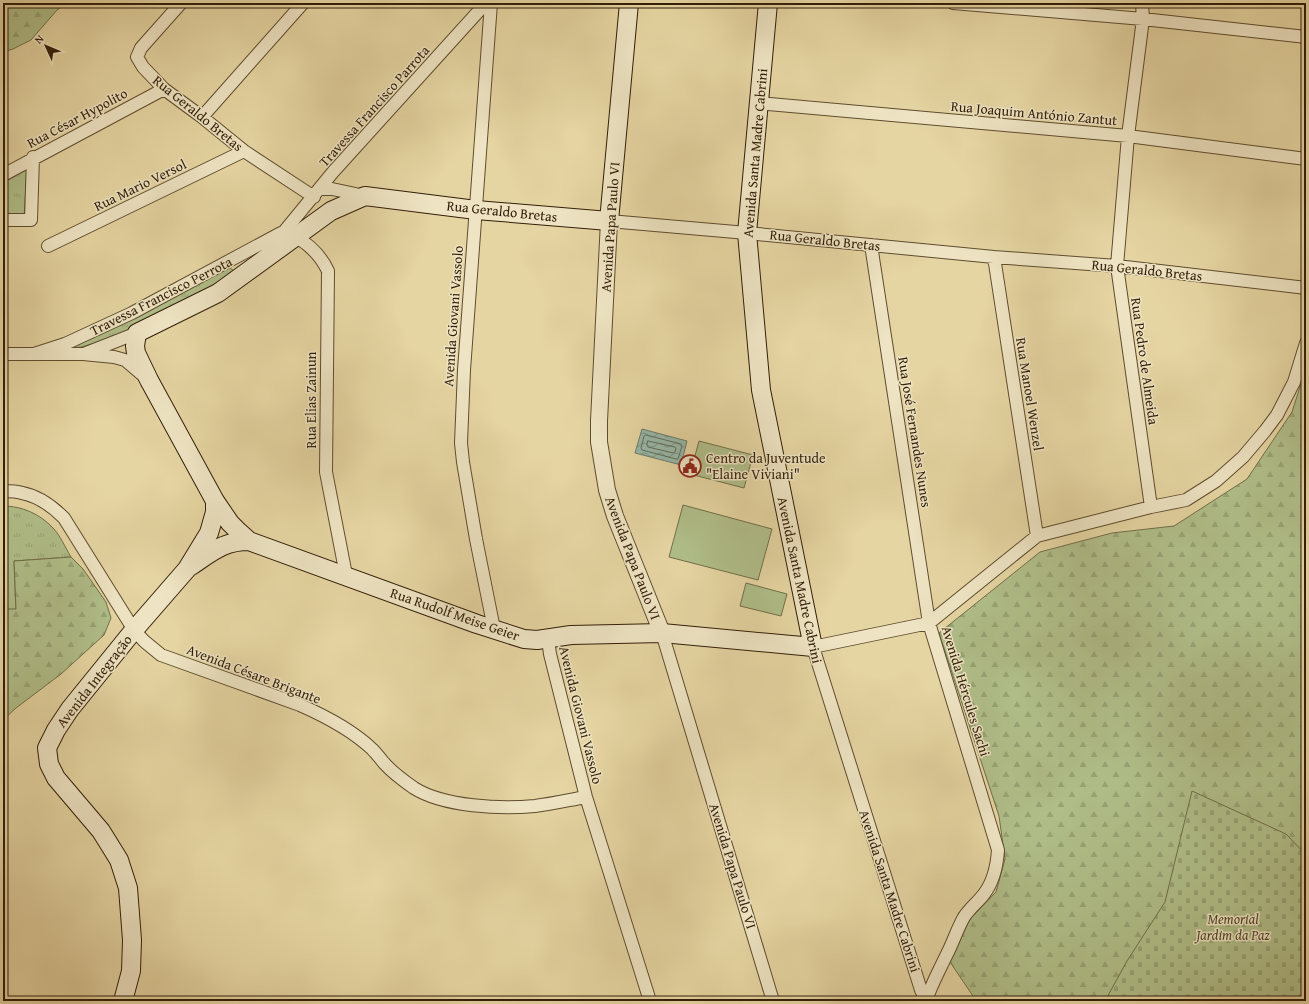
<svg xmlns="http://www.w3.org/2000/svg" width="1309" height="1004" viewBox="0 0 1309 1004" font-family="'Gentium Book Plus',serif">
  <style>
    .grass { fill: url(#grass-tufts); stroke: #716e48 }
    .forest { fill: url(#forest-firs); stroke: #716e48 }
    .cemetery { fill: url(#cemetery-stones); stroke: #716e48 }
    .garden { fill: #b0be89; stroke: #716e48 }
    .water { fill: url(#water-waves); stroke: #6e7a69 }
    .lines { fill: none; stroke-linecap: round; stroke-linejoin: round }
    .shore { stroke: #646b58; stroke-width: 1 }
    .minor-casing { stroke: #5f4c2e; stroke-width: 14 }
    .tertiary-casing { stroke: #5f4c2e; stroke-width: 18 }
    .secondary-casing { stroke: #321e08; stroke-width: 20 }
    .minor { stroke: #eee4c3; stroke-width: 12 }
    .tertiary { stroke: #eee4c3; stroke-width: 16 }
    .secondary { stroke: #eee4c3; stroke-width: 18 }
    .labels { text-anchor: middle; stroke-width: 3; stroke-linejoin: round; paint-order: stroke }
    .street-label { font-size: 14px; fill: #321e08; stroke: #eee4c3 }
    .poi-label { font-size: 14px; fill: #321e08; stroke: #eee4c3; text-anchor: start }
    .park-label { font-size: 14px; font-style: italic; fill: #524628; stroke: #eee4c3 }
  </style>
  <defs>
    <pattern id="grass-tufts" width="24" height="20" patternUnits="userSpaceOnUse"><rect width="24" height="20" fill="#b0be89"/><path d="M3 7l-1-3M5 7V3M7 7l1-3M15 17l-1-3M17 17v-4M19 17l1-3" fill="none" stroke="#98a375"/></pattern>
    <pattern id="forest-firs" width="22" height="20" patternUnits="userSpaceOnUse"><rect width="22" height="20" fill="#b0be89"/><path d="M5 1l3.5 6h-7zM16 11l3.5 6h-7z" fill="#98a375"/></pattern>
    <pattern id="cemetery-stones" width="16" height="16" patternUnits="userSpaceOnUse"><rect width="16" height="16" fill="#b0be89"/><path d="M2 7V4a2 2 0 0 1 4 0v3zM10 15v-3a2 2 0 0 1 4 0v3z" fill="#98a375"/></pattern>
    <pattern id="water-waves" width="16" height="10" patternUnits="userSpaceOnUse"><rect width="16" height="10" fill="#96b8a9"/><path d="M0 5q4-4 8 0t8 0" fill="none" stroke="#7b9588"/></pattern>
  </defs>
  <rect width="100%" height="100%" fill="#e5d5a2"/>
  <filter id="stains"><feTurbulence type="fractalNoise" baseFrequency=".005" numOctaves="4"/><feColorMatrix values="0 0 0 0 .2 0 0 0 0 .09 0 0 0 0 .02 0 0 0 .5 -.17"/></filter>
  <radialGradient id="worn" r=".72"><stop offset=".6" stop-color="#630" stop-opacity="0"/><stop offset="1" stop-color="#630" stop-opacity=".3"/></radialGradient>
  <path class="grass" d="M27 169 24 218 3 217V183Z
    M230 268 234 271V275L123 335 71 350 69 348 224 270Z
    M3 506C22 506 40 514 53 528 60 535 65 547 71 557L14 561 16 610 3 609Z"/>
  <path class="forest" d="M3 3H67L57 10 31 40 13 49 3 52Z
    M1306 368V1001H974L975 999 950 962 970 919 996 892 1005 859 999 816 939 633 1040 552 1112 533 1174 526 1247 479 1292 412Z
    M71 557 83 569 106 602 111 618 104 635 61 674 16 708 3 720V609H16L14 561Z"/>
  <path class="cemetery" d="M1192 791 1286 834 1306 855V1001H1105L1127 961 1165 902Z"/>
  <path class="garden" d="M699 441 753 455 744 488 690 474Z
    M683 505 772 529 758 580 669 557Z
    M746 583 787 594 781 616 740 606Z"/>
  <path class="water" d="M642 429 687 441 681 465 635 453Z"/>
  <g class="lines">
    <path class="shore" d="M646 435 681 444 682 446 678 459H676L642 450 641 448 644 436Z
      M648 441 675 447 676 449 675 452 673 453 648 447 647 445Z"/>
    <g class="minor-casing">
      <path id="minor" d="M181 3 141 48 137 57 143 67 164 89 202 117 244 151 314 197
        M491 3 464 370 461 443 463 462 476 539 494 629
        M953 3 1143 19 1306 37
        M1142 3 1143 19 1128 136 1117 266 1151 507
        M758 103 1128 136 1306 159
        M202 117 303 3
        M3 175 164 89
        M320 189H332L365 196
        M3 220H31L33 157
        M609 221 747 233 994 257 1117 266 1306 288
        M296 237C310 245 321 256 328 271L326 472 346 575
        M871 245 929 623 998 850C997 865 994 881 984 894 978 902 970 908 964 917 957 929 953 943 946 956 939 971 931 985 926 1001
        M48 246 244 151
        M269 250 333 172 486 3
        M994 257 1037 536
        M86 353 137 333
        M3 354H83L114 357 125 360 145 377
        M34 354 65 344 132 313 281 233
        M3 491C9 491 16 491 22 493 38 496 53 507 64 518L134 630 144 641 161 655 300 705C325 716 352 730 372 749 376 753 380 758 384 763 392 772 404 781 414 788 444 807 501 809 535 806 552 804 569 800 586 797
        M662 633 773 1001
        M548 639 550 654 586 797 650 1001
        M926 999 921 990 813 647 929 623 1037 536 1151 507 1186 500 1216 481 1243 457 1265 431 1277 415 1294 382 1306 343"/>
    </g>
    <g class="tertiary-casing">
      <path id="tertiary" d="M609 221 599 421V442L607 490 615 516 662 633"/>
    </g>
    <g class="secondary-casing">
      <path id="secondary" d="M629 3 609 221 476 210 365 196 331 211 218 293 137 333 135 346 136 353 149 380 215 501 230 523 239 532 249 541 477 624 524 639 537 640 571 635 662 633 813 647 761 390 747 233 768 3
        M191 566C212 552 223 541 249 541
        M123 1001 131 971 132 940 128 888 119 860 101 831 56 778 49 764 47 748 56 730 70 709 134 630 187 569 209 533 215 512V501"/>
    </g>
    <use href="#minor" class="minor"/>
    <use href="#tertiary" class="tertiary"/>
    <use href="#secondary" class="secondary"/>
  </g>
  <defs>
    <g id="civic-ring" transform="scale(1.15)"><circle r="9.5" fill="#eee4c3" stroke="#8f2418" stroke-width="1.5"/><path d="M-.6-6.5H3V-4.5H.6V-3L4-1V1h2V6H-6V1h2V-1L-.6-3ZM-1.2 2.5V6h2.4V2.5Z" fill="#8f2418"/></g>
  </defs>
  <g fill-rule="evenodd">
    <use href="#civic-ring" x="690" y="466"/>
  </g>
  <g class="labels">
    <g class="street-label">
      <text transform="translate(374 106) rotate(-48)" y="5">Travessa Francisco Parrota</text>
      <text transform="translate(198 113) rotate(39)" y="5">Rua Geraldo Bretas</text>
      <text transform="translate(1034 113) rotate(5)" y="5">Rua Joaquim António Zantut</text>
      <text transform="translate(77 118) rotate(-28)" y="5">Rua César Hypolito</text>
      <text transform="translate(755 153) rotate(-85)" y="5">Avenida Santa Madre Cabrini</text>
      <text transform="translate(140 185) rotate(-26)" y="5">Rua Mario Versol</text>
      <text transform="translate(502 211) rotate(6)" y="5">Rua Geraldo Bretas</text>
      <text transform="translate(610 227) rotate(-86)" y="5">Avenida Papa Paulo VI</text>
      <text transform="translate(825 240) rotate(6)" y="5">Rua Geraldo Bretas</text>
      <text transform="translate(1147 270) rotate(6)" y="5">Rua Geraldo Bretas</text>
      <text transform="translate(161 296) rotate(-27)" y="5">Travessa Francisco Perrota</text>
      <text transform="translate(453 316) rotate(-86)" y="5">Avenida Giovani Vassolo</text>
      <text transform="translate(1145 361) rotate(82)" y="5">Rua Pedro de Almeida</text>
      <text transform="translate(1030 394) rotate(81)" y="5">Rua Manoel Wenzel</text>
      <text transform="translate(311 400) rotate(-90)" y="5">Rua Elias Zainun</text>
      <text transform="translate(915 432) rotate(81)" y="5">Rua José Fernandes Nunes</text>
      <text transform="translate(633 558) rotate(69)" y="5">Avenida Papa Paulo VI</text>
      <text transform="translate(800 580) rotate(78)" y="5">Avenida Santa Madre Cabrini</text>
      <text transform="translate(455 614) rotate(19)" y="5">Rua Rudolf Meise Geier</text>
      <text transform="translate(254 674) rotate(21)" y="5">Avenida Césare Brigante</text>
      <text transform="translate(94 681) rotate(-52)" y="5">Avenida Integração</text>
      <text transform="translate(966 691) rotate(73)" y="5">Avenida Hércules Sachi</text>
      <text transform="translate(581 715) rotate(76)" y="5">Avenida Giovani Vassolo</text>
      <text transform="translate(733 866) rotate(73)" y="5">Avenida Papa Paulo VI</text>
      <text transform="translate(890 891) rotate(72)" y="5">Avenida Santa Madre Cabrini</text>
    </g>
    <g class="poi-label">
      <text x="706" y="463">Centro da Juventude<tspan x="706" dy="16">"Elaine Viviani"</tspan></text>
    </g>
    <g class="park-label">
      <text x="1233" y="924">Memorial<tspan x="1233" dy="16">Jardim da Paz</tspan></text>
    </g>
  </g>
  <rect width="1309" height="1004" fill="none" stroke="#e5d5a2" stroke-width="16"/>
  <rect x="4" y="4" width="1301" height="996" fill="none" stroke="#321e08" stroke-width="2"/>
  <rect x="8" y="8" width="1293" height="988" fill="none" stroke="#321e08"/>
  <g transform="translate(46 46) rotate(314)" stroke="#eee4c3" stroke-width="3" paint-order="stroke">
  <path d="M0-3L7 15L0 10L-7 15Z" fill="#321e08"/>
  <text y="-6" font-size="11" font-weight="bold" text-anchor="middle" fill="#321e08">N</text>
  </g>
  <rect width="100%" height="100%" filter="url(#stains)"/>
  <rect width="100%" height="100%" fill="url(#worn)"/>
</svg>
